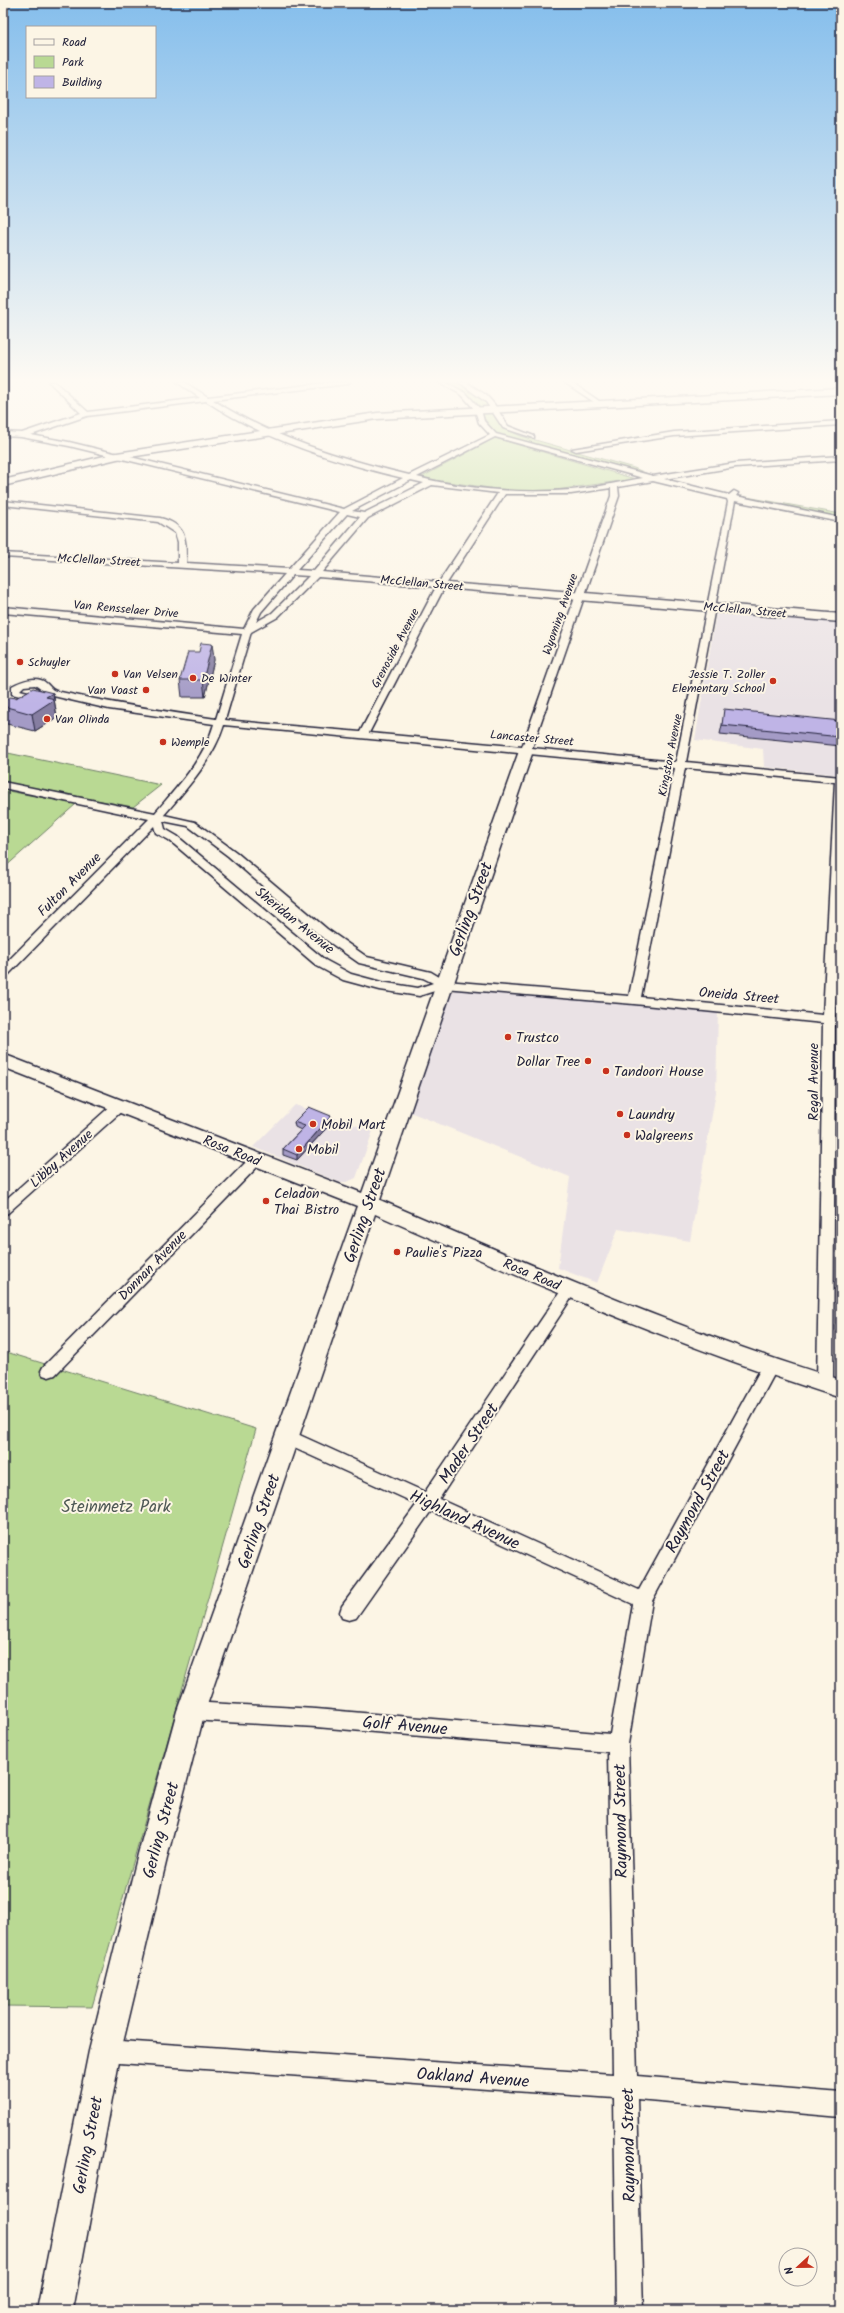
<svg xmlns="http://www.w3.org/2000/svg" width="844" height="2313" viewBox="0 0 844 2313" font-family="Kalam,sans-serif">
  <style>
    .built { fill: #eae2e5 }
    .green { fill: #b9d993; stroke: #6e7e67 }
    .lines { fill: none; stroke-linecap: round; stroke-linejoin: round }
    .street-casing { stroke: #22223b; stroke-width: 3 }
    .secondary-casing { stroke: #22223b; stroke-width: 3 }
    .street { fill: #fcf5e5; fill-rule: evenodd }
    .secondary { fill: #fcf5e5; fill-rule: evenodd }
    .wall { fill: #a49bc6; stroke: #22223b }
    .shaded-wall { fill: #867ea1; stroke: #22223b }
    .building { fill: #bfb4e6; stroke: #22223b }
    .poi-dot { fill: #c8321e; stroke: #fcf5e5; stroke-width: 1.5 }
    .labels { text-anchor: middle; stroke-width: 4; stroke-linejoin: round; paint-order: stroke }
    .far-street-label { font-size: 12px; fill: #22223b; stroke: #fcf5e5 }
    .far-poi-label { font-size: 12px; fill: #22223b; stroke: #fcf5e5; text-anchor: start }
    .street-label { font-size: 14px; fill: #22223b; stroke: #fcf5e5 }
    .poi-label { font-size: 14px; fill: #22223b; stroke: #fcf5e5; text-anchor: start }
    .near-street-label { font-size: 17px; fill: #22223b; stroke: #fcf5e5 }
    .near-park-label { font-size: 17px; fill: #4f5955; stroke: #fcf5e5 }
  </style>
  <rect width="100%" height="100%" fill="#fcf5e5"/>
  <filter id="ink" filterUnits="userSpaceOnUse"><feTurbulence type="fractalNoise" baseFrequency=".025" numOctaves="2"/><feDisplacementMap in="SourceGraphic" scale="8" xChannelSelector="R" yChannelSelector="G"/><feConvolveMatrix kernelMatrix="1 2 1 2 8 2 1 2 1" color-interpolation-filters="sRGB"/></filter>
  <g filter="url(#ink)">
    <path class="built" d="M724 612 841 622V775L764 767 763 749 695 740 716 614Z
      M455 990 718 1012 716 1092 690 1241 618 1229 597 1283 558 1268 570 1177 410 1112 451 993Z
      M295 1105 373 1131 356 1178 347 1182H339L253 1147Z"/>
    <path class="green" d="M445 382C464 382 478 392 490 406L482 408 468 396Z
      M491 412 494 413 505 429 521 436 634 468 650 475 647 476 500 435 494 432 482 415 483 413Z
      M495 438 635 479 541 492 504 490 420 478Z
      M741 496 841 514V518L739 497Z
      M3 752 161 785 133 807 3 782Z
      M3 790 76 804 3 869Z
      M3 1351 256 1429 92 2007 3 2006Z"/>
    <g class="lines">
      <g class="street-casing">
        <path id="street" d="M49 382H55L88 412 200 398 177 382H184L208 397 334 382H350L347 384 213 400C272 438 342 459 409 475L490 435 479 423 475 410 462 395 438 382H445L466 393 481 410 484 421 496 434 653 476 736 463 841 456V460L736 467 664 479 729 495 734 491 738 493 736 496 841 518V522L735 501 686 762 841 777V880L835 1017H841V1025L835 1024 833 1384 831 1388 825 1390 819 1388 817 1384 823 1023 634 1004 444 988 419 996 380 990 343 980 317 966 169 840 156 833 154 826 7 976 3 977V966L149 819 3 788V782L155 813C178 786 204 759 214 724L109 709 49 695 28 698 12 694V686C21 681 37 675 46 683 50 686 51 690 56 691 109 703 162 711 216 719L242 634 3 613V607L244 629 254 609 285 574 3 557V553L178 563V542L175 533 158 522 3 505V501L160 518C187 525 186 539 186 563L289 569 340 512 69 446 21 437 3 436V432L22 433 81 413ZM206 401C265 440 335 462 403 478L344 509 69 442 31 435 87 416ZM495 437 643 478C619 482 595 488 571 490 520 494 466 489 417 477ZM411 480 424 483 364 513 352 511ZM653 481 727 499 728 502 676 762 532 748 619 496 618 487ZM432 485 498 493 439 582 322 572 368 518ZM611 488V496L522 747 369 733 444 588 512 594 516 591 512 588 447 583 505 494H571ZM347 514 360 517 314 571 297 570ZM293 575 309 576 272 613 256 622 261 612ZM318 577 436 587 360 732 225 720 251 632 278 617ZM35 685 42 690 28 692 20 690 24 686ZM224 725 675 768 629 996 446 981 431 972 367 957 327 929 236 852 195 822 164 815C187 788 213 760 224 725ZM685 768 835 782 823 1015 641 997ZM163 821 188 826 228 856 319 935 359 963 423 978 433 983 418 988 381 982 351 974 325 960 177 836 165 829Z
          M459 382H466L486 395 494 404 508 426 534 436V438L503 428 486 402Z
          M564 382H571L602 403 597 404Z
          M841 421V425L674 436 576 451 572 449 674 432Z
          M119 1102 126 1106 124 1109 8 1213 3 1215V1202L114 1103Z
          M256 1155 261 1157 263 1160 261 1163 55 1375 49 1377 43 1375 41 1371 43 1367 251 1157Z
          M569 1285 574 1286 577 1290 574 1294 439 1499 639 1590 764 1363 770 1361 776 1363 778 1367 652 1601 628 1744 637 2076 841 2093V2117L637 2099 643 2310H617L614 2098 105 2062 97 2059 94 2051 97 2043 105 2040 613 2074 608 1752 316 1727 191 1720 184 1717 181 1711 184 1705 191 1702 316 1709 610 1734 633 1604 431 1511 356 1618 349 1620 342 1618 340 1612 342 1606 417 1504 281 1442 279 1437 281 1432 287 1430 293 1432 425 1492 564 1286Z"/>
      </g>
      <g class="secondary-casing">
        <path id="secondary" d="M841 388V394L377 419 117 459 3 486V480L117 453 377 413Z
          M512 587 841 614V622L508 594 506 591Z
          M526 747 533 751 380 1200C531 1265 683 1332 841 1380V1398C681 1348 528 1281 375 1214L205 1711 168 1854 121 2051 73 2310H37L89 2051 138 1854 177 1711 357 1206 3 1067V1054L362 1193 519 751Z"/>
      </g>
      <use href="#street" class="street"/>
      <use href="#secondary" class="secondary"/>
    </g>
    <path class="wall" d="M212 644 214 660 205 697H182L180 680Z
      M53 693 57 717 35 731 3 723V702L16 698Z
      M841 721V746L720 734 722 725Z
      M294 1122H332L297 1160 283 1155V1149L301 1130 295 1127Z"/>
    <path class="shaded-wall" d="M212 644 214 660 205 697 203 680Z
      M53 693 57 717 35 731 32 714 46 697Z
      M331 1116 332 1122 297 1160V1155Z"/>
    <path class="building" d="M201 643 212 644 203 680H180L188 652H199Z
      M33 688 53 693 46 697 55 699 32 714 3 706V702L10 697 16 698Z
      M724 709 841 721V737L722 725Z
      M309 1107 331 1116 297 1155 283 1149 305 1126 294 1122Z"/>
  </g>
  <linearGradient id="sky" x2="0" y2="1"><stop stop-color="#85beec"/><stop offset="0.54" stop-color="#fefaf3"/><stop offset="1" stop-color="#fefaf3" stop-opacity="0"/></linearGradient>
  <rect width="844" height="705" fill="url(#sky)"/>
  <g class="poi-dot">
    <circle cx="20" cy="662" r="4"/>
    <circle cx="115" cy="674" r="4"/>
    <circle cx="193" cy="678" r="4"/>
    <circle cx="773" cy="681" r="4"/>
    <circle cx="146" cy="690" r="4"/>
    <circle cx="47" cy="719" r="4"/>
    <circle cx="163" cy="742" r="4"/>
    <circle cx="508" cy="1037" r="4"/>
    <circle cx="588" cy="1061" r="4"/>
    <circle cx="606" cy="1071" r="4"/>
    <circle cx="620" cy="1114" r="4"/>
    <circle cx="313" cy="1124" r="4"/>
    <circle cx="627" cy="1135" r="4"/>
    <circle cx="299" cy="1149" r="4"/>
    <circle cx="266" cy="1201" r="4"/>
    <circle cx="397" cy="1252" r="4"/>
  </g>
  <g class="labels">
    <g class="far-street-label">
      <text transform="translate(99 560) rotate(3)" y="4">McClellan Street</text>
      <text transform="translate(422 583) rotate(5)" y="4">McClellan Street</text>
      <text transform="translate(126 609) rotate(5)" y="4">Van Rensselaer Drive</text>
      <text transform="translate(745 610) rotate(5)" y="4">McClellan Street</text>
      <text transform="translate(560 614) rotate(-71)" y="4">Wyoming Avenue</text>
      <text transform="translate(395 648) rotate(-62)" y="4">Grenoside Avenue</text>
      <text transform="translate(532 738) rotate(5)" y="4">Lancaster Street</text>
      <text transform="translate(670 755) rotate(-79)" y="4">Kingston Avenue</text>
    </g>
    <g class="far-poi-label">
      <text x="28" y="666">Schuyler</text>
      <text x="123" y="678">Van Velsen</text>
      <text x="765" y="678" text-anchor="end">Jessie T. Zoller<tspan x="765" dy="14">Elementary School</tspan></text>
      <text x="201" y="682">De Winter</text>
      <text x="138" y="694" text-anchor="end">Van Voast</text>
      <text x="55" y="723">Van Olinda</text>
      <text x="171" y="746">Wemple</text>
    </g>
    <g class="street-label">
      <text transform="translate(69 884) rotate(-45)" y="5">Fulton Avenue</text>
      <text transform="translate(295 920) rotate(39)" y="5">Sheridan Avenue</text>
      <text transform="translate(739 995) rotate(5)" y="5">Oneida Street</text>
      <text transform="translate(813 1082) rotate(-90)" y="5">Regal Avenue</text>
      <text transform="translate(232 1150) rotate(22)" y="5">Rosa Road</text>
      <text transform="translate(61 1158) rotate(-42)" y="5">Libby Avenue</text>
      <text transform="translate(152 1265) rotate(-46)" y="5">Donnan Avenue</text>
      <text transform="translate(532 1274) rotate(23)" y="5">Rosa Road</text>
    </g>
    <g class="poi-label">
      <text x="516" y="1042">Trustco</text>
      <text x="580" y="1066" text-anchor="end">Dollar Tree</text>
      <text x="614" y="1076">Tandoori House</text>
      <text x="628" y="1119">Laundry</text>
      <text x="321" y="1129">Mobil Mart</text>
      <text x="635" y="1140">Walgreens</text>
      <text x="307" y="1154">Mobil</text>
      <text x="274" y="1198">Celadon<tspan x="274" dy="16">Thai Bistro</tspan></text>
      <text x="405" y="1257">Paulie's Pizza</text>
    </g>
    <g class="near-street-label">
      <text transform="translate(470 909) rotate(-70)" y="6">Gerling Street</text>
      <text transform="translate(364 1215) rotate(-71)" y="6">Gerling Street</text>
      <text transform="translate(468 1443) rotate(-56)" y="6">Mader Street</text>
      <text transform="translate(697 1501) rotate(-61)" y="6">Raymond Street</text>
      <text transform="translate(465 1519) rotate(25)" y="6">Highland Avenue</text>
      <text transform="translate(258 1521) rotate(-71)" y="6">Gerling Street</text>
      <text transform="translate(405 1725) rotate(5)" y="6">Golf Avenue</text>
      <text transform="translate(620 1821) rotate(-91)" y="6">Raymond Street</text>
      <text transform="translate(160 1830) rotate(-75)" y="6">Gerling Street</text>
      <text transform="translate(473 2077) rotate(4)" y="6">Oakland Avenue</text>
      <text transform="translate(87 2145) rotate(-79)" y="6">Gerling Street</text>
      <text transform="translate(628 2145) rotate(-91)" y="6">Raymond Street</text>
    </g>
    <g class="near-park-label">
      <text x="116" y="1512">Steinmetz Park</text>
    </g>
  </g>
  <rect width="844" height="2313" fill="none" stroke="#fcf5e5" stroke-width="16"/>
  <rect x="8" y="8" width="828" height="2297" fill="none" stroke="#22223b" stroke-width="1.5" filter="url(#ink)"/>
  <rect x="26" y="26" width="130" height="72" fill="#fcf5e5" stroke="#a5a1a1"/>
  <rect x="34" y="39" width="20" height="6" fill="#fcf5e5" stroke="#a5a1a1"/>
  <text x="62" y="46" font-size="12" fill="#22223b">Road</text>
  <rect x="34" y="56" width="20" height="12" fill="#b9d993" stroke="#a5a1a1"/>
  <text x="62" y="66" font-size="12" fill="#22223b">Park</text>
  <rect x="34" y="76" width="20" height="12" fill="#bfb4e6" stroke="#a5a1a1"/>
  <text x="62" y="86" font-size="12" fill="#22223b">Building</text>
  <g transform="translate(798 2267) rotate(248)"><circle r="19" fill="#fcf5e5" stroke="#a5a1a1"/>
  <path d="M0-3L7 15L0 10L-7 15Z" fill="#c8321e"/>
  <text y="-6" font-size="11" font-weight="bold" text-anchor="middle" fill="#22223b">N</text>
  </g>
</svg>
